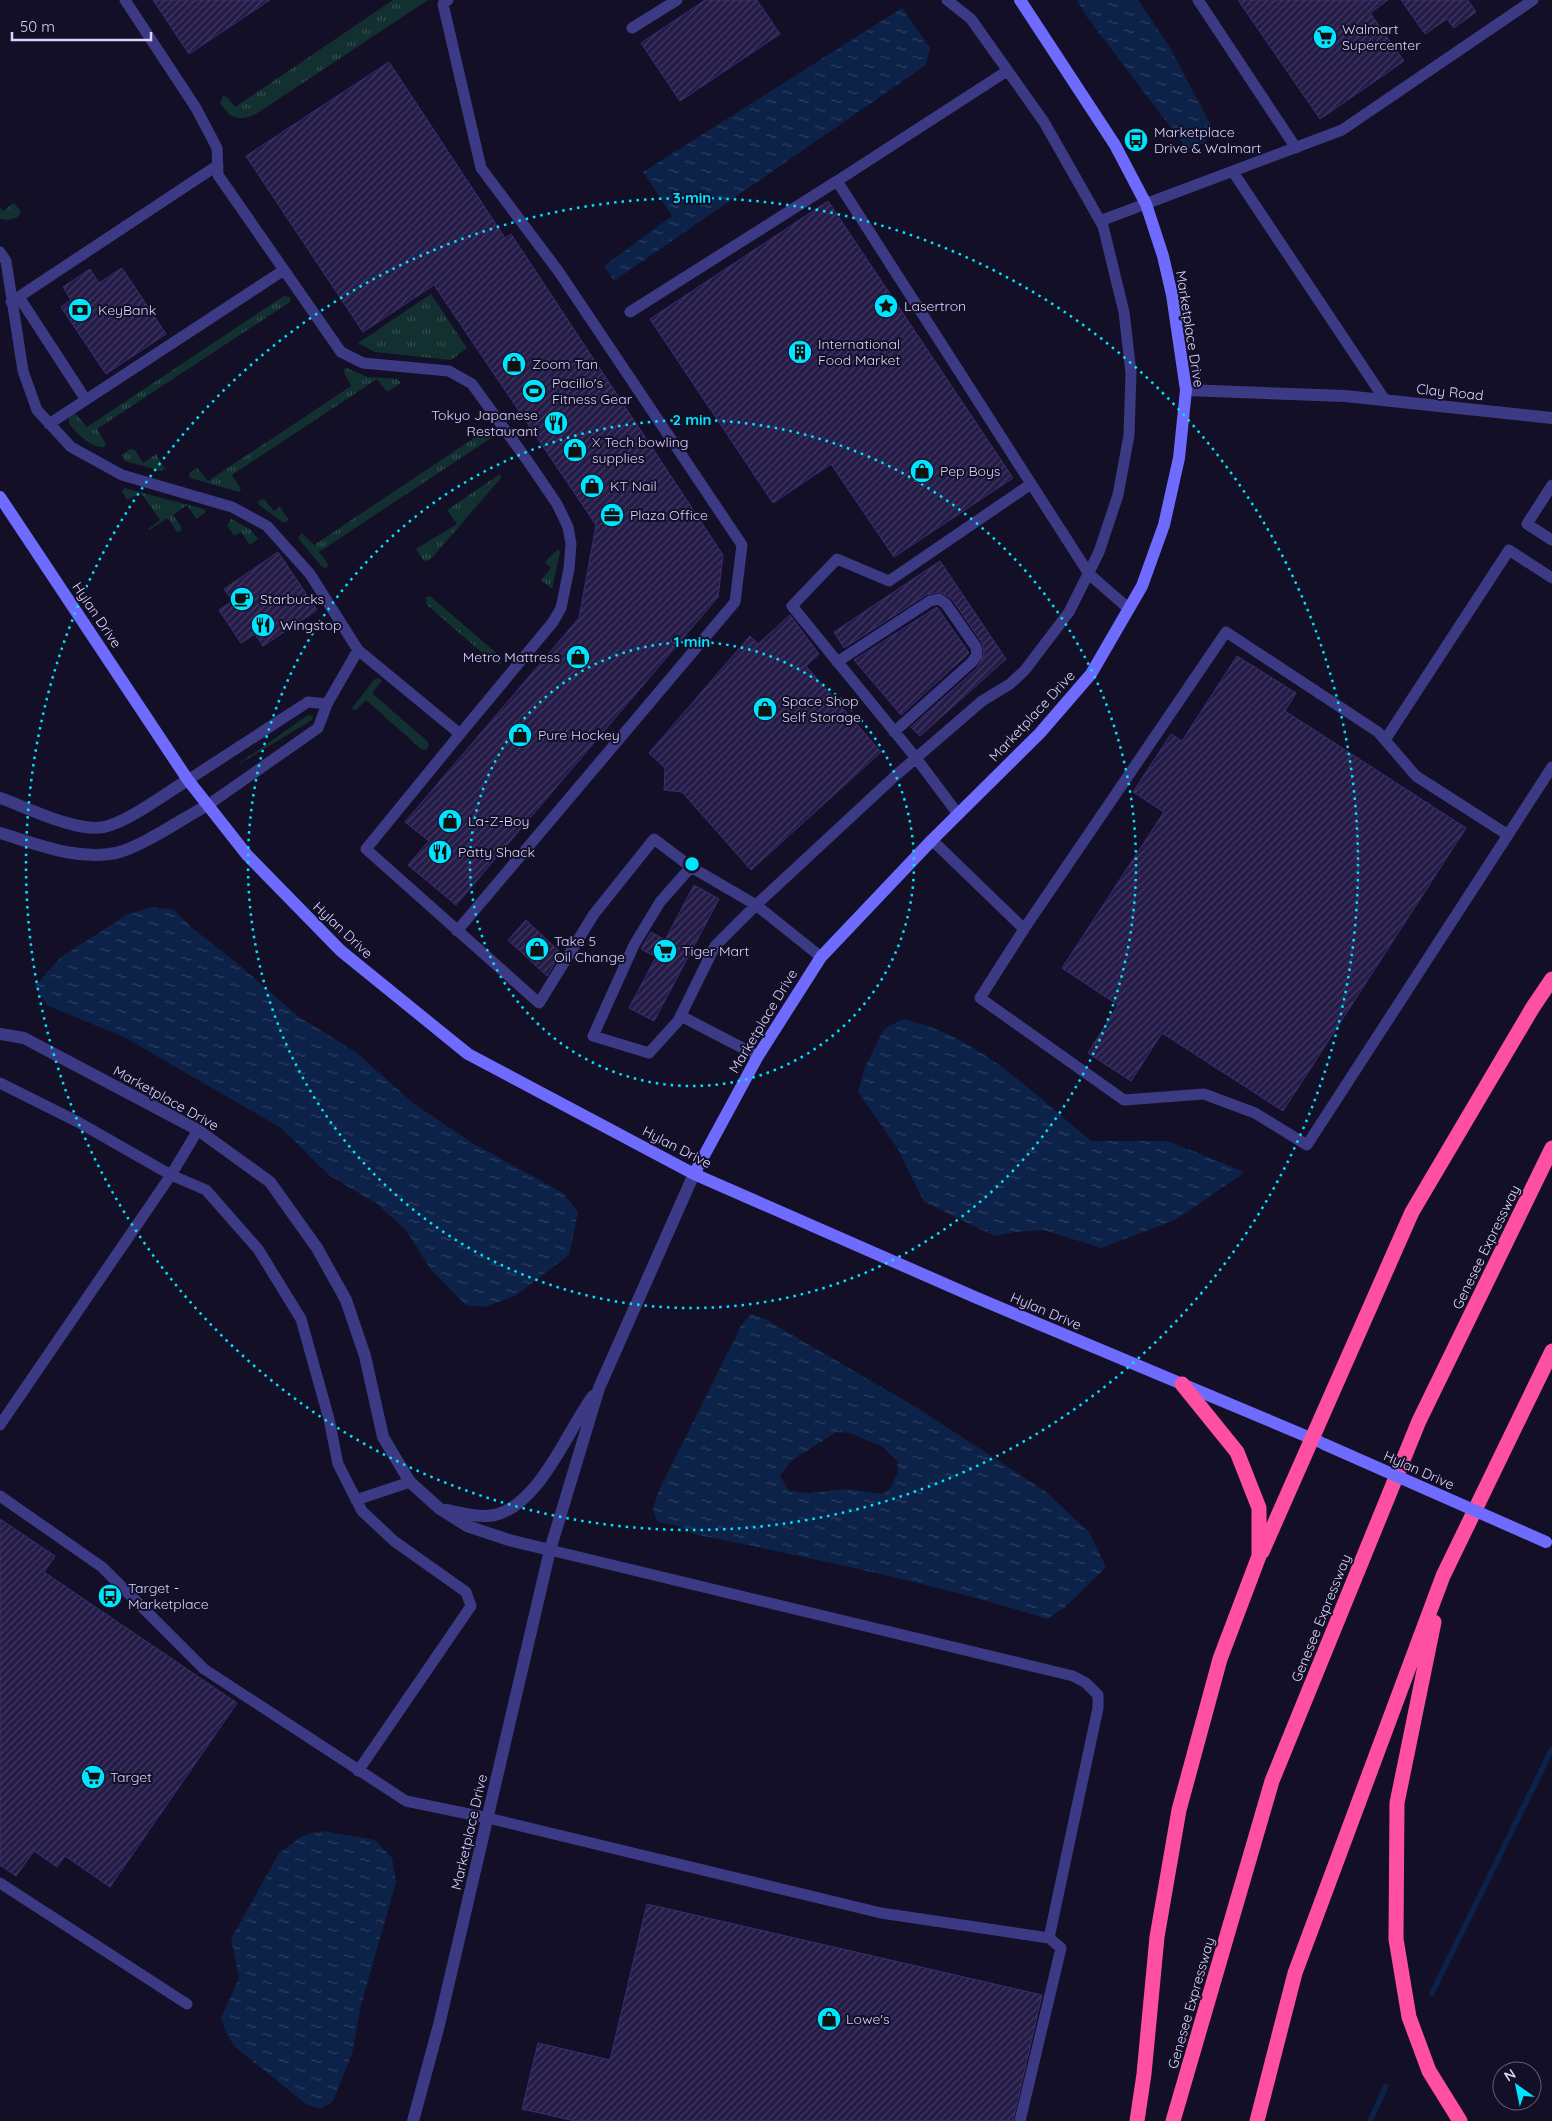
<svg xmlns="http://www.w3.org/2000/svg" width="1552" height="2121" viewBox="0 0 1552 2121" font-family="Quicksand,sans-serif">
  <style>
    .grass { fill: url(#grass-tufts) }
    .water { fill: url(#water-ripples); fill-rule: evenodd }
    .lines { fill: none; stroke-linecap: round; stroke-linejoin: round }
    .stream { stroke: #0c2248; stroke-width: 5.5 }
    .building { fill: url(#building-hatch); stroke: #3b2d73 }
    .lane { stroke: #3d3a85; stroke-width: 11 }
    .street { stroke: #3d3a85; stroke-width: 12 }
    .secondary { stroke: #6f6bff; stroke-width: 12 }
    .highway { stroke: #ff4fa3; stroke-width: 15 }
    .secondary-bridge { stroke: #6f6bff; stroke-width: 12 }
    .ring { fill: none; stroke: #00e5ff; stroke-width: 2.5; stroke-dasharray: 2.5 5 }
    .labels { text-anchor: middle; stroke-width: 4; stroke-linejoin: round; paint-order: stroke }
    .poi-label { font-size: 14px; fill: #d9d4ff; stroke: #130f26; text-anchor: start }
    .street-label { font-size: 14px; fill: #d9d4ff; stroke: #130f26 }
    .centre { fill: #00e5ff; stroke: #130f26; stroke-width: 2.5 }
    .ring-label { font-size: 15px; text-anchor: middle; font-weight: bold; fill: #00e5ff; stroke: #130f26; stroke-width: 4; stroke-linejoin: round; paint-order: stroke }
  </style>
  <defs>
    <pattern id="grass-tufts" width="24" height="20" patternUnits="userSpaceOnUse" patternTransform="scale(1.25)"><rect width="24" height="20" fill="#12302f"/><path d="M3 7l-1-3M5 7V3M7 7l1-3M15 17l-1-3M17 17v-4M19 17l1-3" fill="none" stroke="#344d4e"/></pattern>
    <pattern id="water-ripples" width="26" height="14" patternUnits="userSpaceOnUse" patternTransform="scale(1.25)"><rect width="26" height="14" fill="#0c2248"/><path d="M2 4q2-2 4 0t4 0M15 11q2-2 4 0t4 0" fill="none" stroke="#2f4163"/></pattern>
    <pattern id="building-hatch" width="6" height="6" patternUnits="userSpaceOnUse" patternTransform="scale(1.25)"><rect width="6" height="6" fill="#241b47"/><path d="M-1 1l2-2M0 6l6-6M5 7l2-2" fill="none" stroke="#433b63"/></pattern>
  </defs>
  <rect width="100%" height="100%" fill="#130f26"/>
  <path class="grass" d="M393 0H428L256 114C238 122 230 118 220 103L223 96 227 97 235 107Z
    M14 203 21 212 18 217 8 220 0 219V207L3 211Z
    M431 294 467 348 451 360 375 352 358 343Z
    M284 296 290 297V302L97 429 106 444 104 447C92 449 76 433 69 423V418L75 413 87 427Z
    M346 368 368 377 397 379 401 383 387 392 377 379 232 475 241 489 239 492 190 478 189 473 197 468 208 481 351 386 343 370Z
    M486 430H492L494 436 319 552 328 564 327 568 322 567 298 538 302 533 314 545Z
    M130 449 135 450 143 463 156 454 165 469 161 471 125 461 122 455Z
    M500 474 501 478 430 560 424 561 416 549 457 524 447 510Z
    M124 488 204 509 206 512 196 519 187 505 173 515 181 526V531L177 532 168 518 149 530 148 529 160 520 141 493 127 500 122 492Z
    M264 499 274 511 280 507 288 519 286 522H282L259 505 258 501Z
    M231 519 250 529 258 539 250 545 241 532 234 536 227 525Z
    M558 549 560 552 552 589 541 580 551 568 545 562Z
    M430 596 501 657V664L494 663 427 605 425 598Z
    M379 678 382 681 372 693 427 741 429 745 426 750 421 749 366 700 356 710 351 709 375 679Z
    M308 715 313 716 312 720 234 767Z"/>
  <path class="water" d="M1077 0H1138L1169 46 1212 127 1204 143 1187 149 1087 17Z
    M902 8 930 48 926 65 614 281 604 266 672 216 643 172Z
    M152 907 174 910 191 927 232 959 298 1016 357 1053 413 1103 474 1144 563 1193 578 1212 569 1255 515 1296 484 1307 466 1305 431 1270 405 1229 377 1204 329 1175 281 1128 124 1037 48 1006 35 986 61 957 128 914Z
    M903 1019C978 1035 1034 1094 1091 1141H1168L1245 1172 1175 1220 1101 1248 1044 1230 1015 1232 995 1236 924 1202 899 1151 858 1092 865 1067 884 1029Z
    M751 1314 765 1319 919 1409 1045 1491 1089 1532 1106 1567 1065 1607 1047 1619C932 1582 813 1559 694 1534L677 1526 657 1521 653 1510 658 1492 741 1326ZM836 1432 850 1433 883 1447 897 1461 898 1471 891 1488 882 1494 845 1489 808 1493 789 1491 780 1476 791 1461Z
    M323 1831 375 1840 392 1858 396 1882 361 2005 352 2054 333 2101 321 2109 306 2104 235 2047 227 2035 221 2018 239 1978 231 1939 279 1853 302 1836Z"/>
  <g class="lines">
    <path class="stream" d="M1432 1993 1552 1749
      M1370 2121 1386 2086"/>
  </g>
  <path class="building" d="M153 0H270L189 54Z
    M705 0H757L780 34 680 101 641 43Z
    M1238 0H1388L1370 13 1404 61 1320 119Z
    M1401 0H1468L1476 12 1454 28 1447 19 1425 34Z
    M389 62 505 238 511 234 723 555 718 597 456 905 408 865 429 841 405 822 579 618 596 525 434 285 363 332 246 156Z
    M828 201 1013 478 894 557 831 464 773 503 650 319Z
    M122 268 166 334 106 374 61 307 71 300 63 287 90 269 99 283Z
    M278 552 317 610 263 646 255 634 241 643 219 610 233 601 224 589Z
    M940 561 1006 659 920 736 911 727 977 668 984 655 982 643 952 599 940 592 926 595 844 648 834 632Z
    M937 607 969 653 901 715 854 660Z
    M790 615 819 654 806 666 881 752 751 870 682 792 664 790 665 768 649 753 750 636 758 644Z
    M1237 656 1296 693 1285 711 1466 828 1283 1111 1162 1033 1131 1081 1088 1053 1118 1005 1062 968 1164 812 1133 792 1171 734 1182 741Z
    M694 885 719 899 654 1021 629 1008 656 957 641 949 651 932 665 940Z
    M526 920 561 953 547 976 508 940Z
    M0 1519 55 1556 44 1572 237 1703 110 1887 65 1856 57 1867 34 1851 16 1876 0 1865Z
    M647 1904 1042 1995 1013 2121H575L522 2109 538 2043 610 2060Z"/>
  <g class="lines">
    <path class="lane" d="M125 0 196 108 217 148 218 175 341 352 363 363 449 371 472 384 527 460 557 504 568 527 571 544 569 569 561 608 553 622 460 734
      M448 0 443 4 481 168 559 272 742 545 735 602 457 931
      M1198 0 1296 148
      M632 28 677 0
      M1233 172 1385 400
      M837 181 1007 71
      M1100 221 1342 130 1533 0
      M0 252 6 261 23 371 37 410 71 447 122 475 232 507 267 526 310 574 358 650 460 734 366 849 539 1003 594 914 654 839 691 867 756 905 894 777 982 701 1010 684 1025 670 1069 612 1099 552 1118 495 1129 435 1131 373 1124 312 1103 226 1044 122 971 19 947 0
      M19 297 86 400
      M11 302 218 165
      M630 312 837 181 1089 574 1129 609
      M49 424 284 270
      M1552 485 1527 524 1552 540
      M837 662 930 601 939 599 946 604 976 647 977 655 972 662 894 732
      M1385 740 1509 550 1552 578
      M188 780 308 702 327 704
      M208 805 318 728 327 704 358 650
      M958 814 916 758 792 606 837 559 889 581 1031 484
      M932 840 1024 929 980 998 1124 1100 1204 1094 1255 1113 1307 1145 1552 767
      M691 867 660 902 634 945 593 1036 649 1053 678 1021 715 946 756 905 821 957
      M1024 929 1226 632 1378 732 1416 776 1508 835
      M681 1016 758 1056
      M0 1083 78 1122 171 1175 206 1190 258 1249 301 1319 329 1419 338 1464 362 1511 394 1541 466 1592 471 1606 358 1771
      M0 1425 171 1175 198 1130
      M0 1496 102 1567 204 1669 406 1801 488 1818 881 1913 1049 1938 1061 1948 1020 2121
      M356 1500 410 1482
      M550 1550 1073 1676 1086 1683 1098 1695V1708L1049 1938
      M0 1883 187 2004"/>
    <path class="street" d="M1186 390 1345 396 1552 418
      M0 798C26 807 77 833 104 827 128 822 166 793 188 780
      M0 833C37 844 77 861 116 853 142 847 183 818 208 805
      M0 1034 24 1038 198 1130 270 1182 317 1248 346 1300 365 1356 383 1437 410 1482 440 1509 467 1526 509 1540 550 1550
      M446 1510C461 1513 480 1518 495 1515 540 1504 567 1431 593 1396
      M413 2121 439 2025 550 1550 599 1388 694 1174"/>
    <path class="secondary" d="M0 497 188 780 247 855 341 951 468 1054 694 1174 977 1298 1320 1442
      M694 1174 758 1056 821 957 932 840 1040 733 1091 674 1142 586 1164 525 1179 458 1186 390 1172 295 1163 256 1146 204 1115 145 1020 0"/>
    <path class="highway" d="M1262 1552 1412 1212 1533 1007 1552 979
      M1434 1622 1397 1803 1396 1939 1409 2017 1429 2071 1460 2121
      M1137 2121 1144 2074 1157 1937 1179 1810 1220 1659 1259 1556V1508L1237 1452 1182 1384
      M1173 2121 1272 1781 1419 1421 1552 1148
      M1257 2121 1295 1973 1443 1576 1552 1351"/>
    <path class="secondary-bridge" d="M1324 1444 1546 1542"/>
  </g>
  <g class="ring">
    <circle cx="692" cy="864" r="222"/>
    <circle cx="692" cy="864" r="444"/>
    <circle cx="692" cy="864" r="666"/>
  </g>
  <defs>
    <g id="supermarket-disc" transform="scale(1.25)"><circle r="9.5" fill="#00e5ff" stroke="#130f26"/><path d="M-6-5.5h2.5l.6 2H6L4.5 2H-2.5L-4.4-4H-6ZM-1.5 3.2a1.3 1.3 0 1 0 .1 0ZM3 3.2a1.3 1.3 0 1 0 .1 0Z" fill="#111"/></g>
    <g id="bus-disc" transform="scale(1.25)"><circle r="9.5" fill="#00e5ff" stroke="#130f26"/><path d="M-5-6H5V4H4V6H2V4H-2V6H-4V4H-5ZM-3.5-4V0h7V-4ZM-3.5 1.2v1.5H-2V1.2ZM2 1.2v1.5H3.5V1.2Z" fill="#111"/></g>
    <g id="sight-disc" transform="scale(1.25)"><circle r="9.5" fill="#00e5ff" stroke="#130f26"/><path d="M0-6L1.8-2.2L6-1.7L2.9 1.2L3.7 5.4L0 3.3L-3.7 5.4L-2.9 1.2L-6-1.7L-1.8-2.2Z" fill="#111"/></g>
    <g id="bank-disc" transform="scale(1.25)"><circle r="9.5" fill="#00e5ff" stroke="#130f26"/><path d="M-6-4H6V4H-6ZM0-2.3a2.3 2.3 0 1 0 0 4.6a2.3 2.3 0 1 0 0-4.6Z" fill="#111"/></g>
    <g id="building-disc" transform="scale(1.25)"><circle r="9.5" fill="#00e5ff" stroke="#130f26"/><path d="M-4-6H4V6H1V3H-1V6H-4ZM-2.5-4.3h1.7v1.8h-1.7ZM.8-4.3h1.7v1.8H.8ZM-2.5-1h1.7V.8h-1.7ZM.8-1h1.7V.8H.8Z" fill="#111"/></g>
    <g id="shop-disc" transform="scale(1.25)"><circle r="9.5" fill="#00e5ff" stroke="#130f26"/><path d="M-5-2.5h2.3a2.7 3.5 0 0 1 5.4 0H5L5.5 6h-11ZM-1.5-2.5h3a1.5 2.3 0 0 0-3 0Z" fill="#111"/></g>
    <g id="stadium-disc" transform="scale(1.25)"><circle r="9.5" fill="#00e5ff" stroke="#130f26"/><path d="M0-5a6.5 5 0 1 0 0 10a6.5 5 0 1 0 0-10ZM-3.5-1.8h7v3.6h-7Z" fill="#111"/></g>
    <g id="restaurant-disc" transform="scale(1.25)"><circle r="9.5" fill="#00e5ff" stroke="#130f26"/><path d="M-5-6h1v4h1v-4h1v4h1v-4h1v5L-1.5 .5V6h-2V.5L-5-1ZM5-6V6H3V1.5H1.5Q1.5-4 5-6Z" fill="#111"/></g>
    <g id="office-disc" transform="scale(1.25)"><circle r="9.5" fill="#00e5ff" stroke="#130f26"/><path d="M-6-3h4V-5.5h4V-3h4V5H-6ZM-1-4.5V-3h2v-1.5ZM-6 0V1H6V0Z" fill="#111"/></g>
    <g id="cafe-disc" transform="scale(1.25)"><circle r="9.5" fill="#00e5ff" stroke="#130f26"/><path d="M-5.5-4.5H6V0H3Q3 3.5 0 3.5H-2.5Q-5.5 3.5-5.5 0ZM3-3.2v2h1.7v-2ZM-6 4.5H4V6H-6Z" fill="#111"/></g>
  </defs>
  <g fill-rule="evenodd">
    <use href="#supermarket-disc" x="1325" y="37"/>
    <use href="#bus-disc" x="1136" y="140"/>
    <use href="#sight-disc" x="886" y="306"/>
    <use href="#bank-disc" x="80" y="310"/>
    <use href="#building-disc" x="800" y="352"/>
    <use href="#shop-disc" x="514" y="364"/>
    <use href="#stadium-disc" x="534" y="391"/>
    <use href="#restaurant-disc" x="556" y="423"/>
    <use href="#shop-disc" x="575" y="450"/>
    <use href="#shop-disc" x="922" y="471"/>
    <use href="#shop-disc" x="592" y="486"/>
    <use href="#office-disc" x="612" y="515"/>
    <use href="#cafe-disc" x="242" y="599"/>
    <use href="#restaurant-disc" x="263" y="625"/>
    <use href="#shop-disc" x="578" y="657"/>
    <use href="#shop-disc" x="765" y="709"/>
    <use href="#shop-disc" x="520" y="735"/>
    <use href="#shop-disc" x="450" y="821"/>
    <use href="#restaurant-disc" x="440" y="852"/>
    <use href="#shop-disc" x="537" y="949"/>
    <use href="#supermarket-disc" x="665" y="951"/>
    <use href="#bus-disc" x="110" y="1596"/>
    <use href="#supermarket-disc" x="93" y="1777"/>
    <use href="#shop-disc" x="829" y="2019"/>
  </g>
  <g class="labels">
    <g class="poi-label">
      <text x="1342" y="34">Walmart<tspan x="1342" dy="16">Supercenter</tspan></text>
      <text x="1154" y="137">Marketplace<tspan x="1154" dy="16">Drive &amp; Walmart</tspan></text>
      <text x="904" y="311">Lasertron</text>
      <text x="98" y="315">KeyBank</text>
      <text x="818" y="349">International<tspan x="818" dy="16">Food Market</tspan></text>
      <text x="532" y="369">Zoom Tan</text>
      <text x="552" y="388">Pacillo's<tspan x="552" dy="16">Fitness Gear</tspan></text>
      <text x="538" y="420" text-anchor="end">Tokyo Japanese<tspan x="538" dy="16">Restaurant</tspan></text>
      <text x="592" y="447">X Tech bowling<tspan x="592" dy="16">supplies</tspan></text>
      <text x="940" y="476">Pep Boys</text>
      <text x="610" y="491">KT Nail</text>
      <text x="630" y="520">Plaza Office</text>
      <text x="260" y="604">Starbucks</text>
      <text x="280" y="630">Wingstop</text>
      <text x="560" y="662" text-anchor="end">Metro Mattress</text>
      <text x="782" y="706">Space Shop<tspan x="782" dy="16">Self Storage</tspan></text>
      <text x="538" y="740">Pure Hockey</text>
      <text x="468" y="826">La-Z-Boy</text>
      <text x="458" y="857">Patty Shack</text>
      <text x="554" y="946">Take 5<tspan x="554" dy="16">Oil Change</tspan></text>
      <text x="682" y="956">Tiger Mart</text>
      <text x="128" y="1593">Target -<tspan x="128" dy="16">Marketplace</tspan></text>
      <text x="110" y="1782">Target</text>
      <text x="846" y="2024">Lowe's</text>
    </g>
    <g class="street-label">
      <text transform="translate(1190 329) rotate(81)" y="5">Marketplace Drive</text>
      <text transform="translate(1450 392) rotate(6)" y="5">Clay Road</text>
      <text transform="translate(97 615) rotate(56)" y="5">Hylan Drive</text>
      <text transform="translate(1032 716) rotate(-47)" y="5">Marketplace Drive</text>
      <text transform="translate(343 930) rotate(43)" y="5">Hylan Drive</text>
      <text transform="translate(763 1021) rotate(-59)" y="5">Marketplace Drive</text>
      <text transform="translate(166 1098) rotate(29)" y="5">Marketplace Drive</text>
      <text transform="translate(677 1147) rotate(27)" y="5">Hylan Drive</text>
      <text transform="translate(1486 1247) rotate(-64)" y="5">Genesee Expressway</text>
      <text transform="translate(1046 1311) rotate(23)" y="5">Hylan Drive</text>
      <text transform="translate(1419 1470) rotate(24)" y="5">Hylan Drive</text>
      <text transform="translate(1321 1618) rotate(-68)" y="5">Genesee Expressway</text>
      <text transform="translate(469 1832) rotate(-77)" y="5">Marketplace Drive</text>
      <text transform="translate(1191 2003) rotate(-74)" y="5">Genesee Expressway</text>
    </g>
  </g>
  <circle cx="692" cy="864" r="8" class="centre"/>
  <g class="ring-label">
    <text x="692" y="203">3 min</text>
    <text x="692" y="425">2 min</text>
    <text x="692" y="647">1 min</text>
  </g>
  <g transform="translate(1517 2086) rotate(327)"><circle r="24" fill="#130f26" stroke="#625e7d"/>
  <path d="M0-4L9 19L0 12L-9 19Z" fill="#00e5ff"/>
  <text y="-8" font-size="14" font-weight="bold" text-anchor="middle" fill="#d9d4ff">N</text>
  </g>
  <path d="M12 32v8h139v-8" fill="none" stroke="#d9d4ff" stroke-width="2.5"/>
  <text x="20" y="32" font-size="15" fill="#d9d4ff" stroke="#130f26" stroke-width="4" paint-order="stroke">50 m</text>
</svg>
